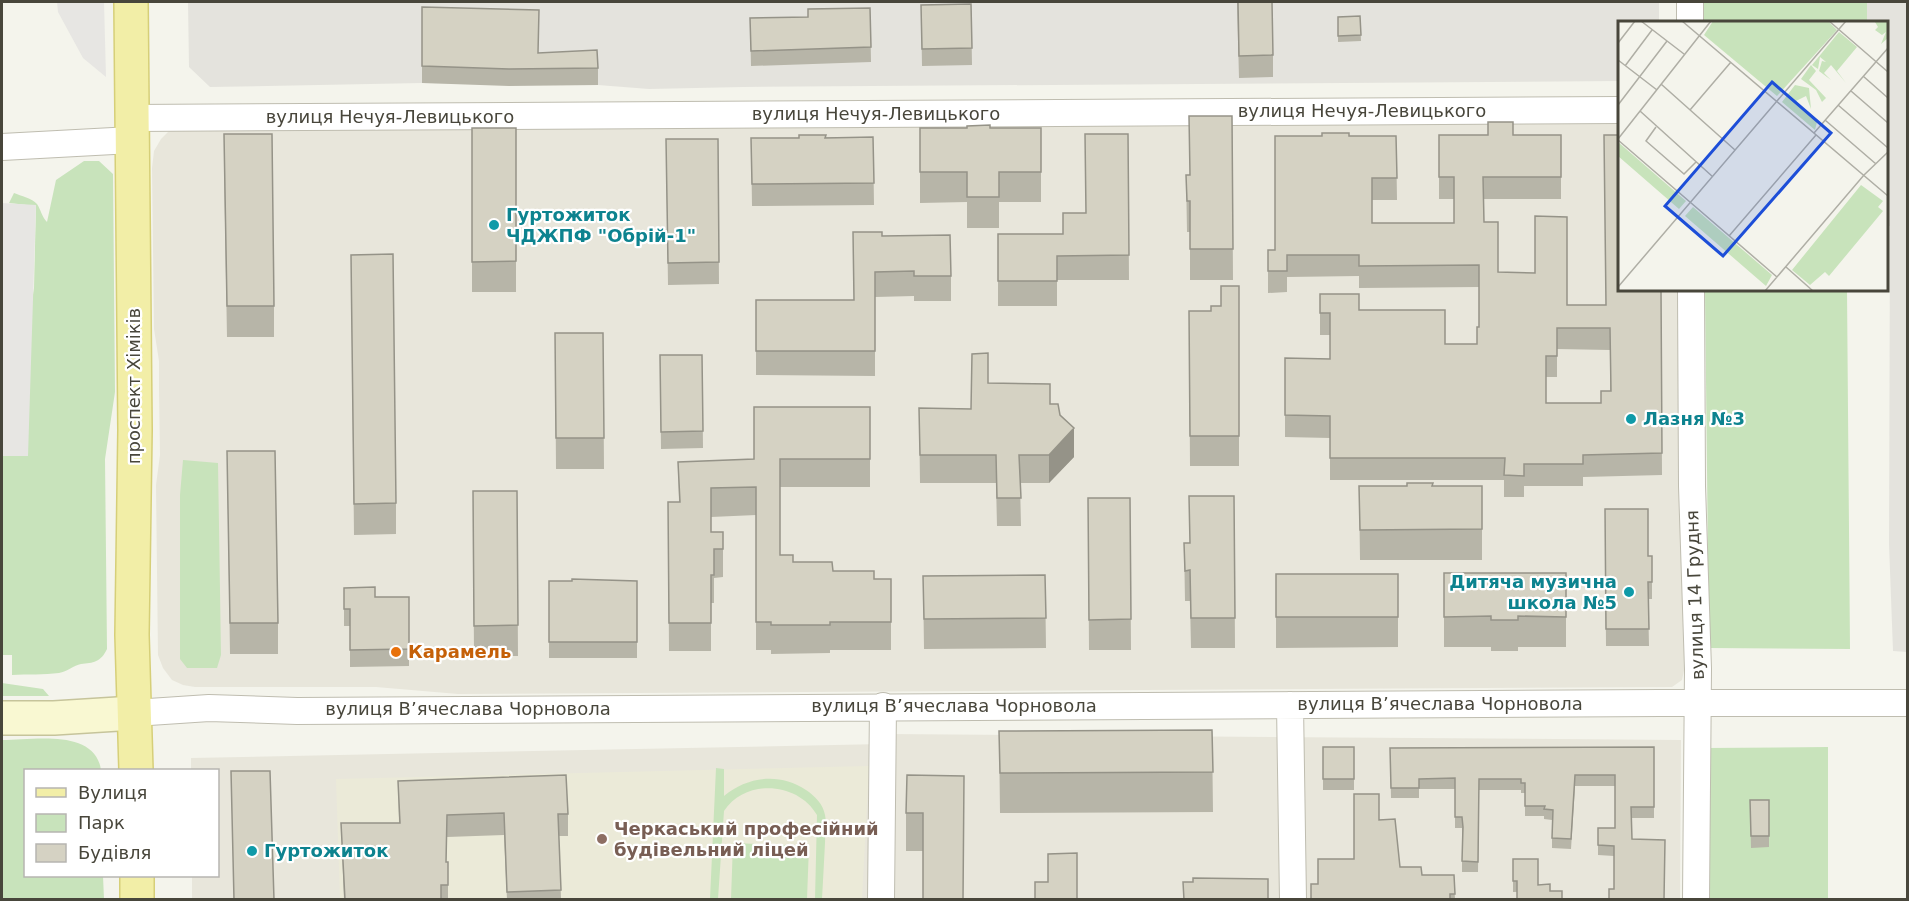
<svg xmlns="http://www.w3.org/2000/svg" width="1909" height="901" viewBox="0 0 1909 901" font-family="'DejaVu Sans',sans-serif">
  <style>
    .residential { fill: #e8e6db }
    .industrial { fill: #e4e3dd }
    .education { fill: #ebead8 }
    .green { fill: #c8e3bb }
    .parking { fill: #e7e6e3 }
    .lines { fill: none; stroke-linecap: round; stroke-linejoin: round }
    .street-casing { stroke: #bfbdb0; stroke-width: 28 }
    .secondary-casing { stroke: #c6c49b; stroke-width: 36 }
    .primary-casing { stroke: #d6cf78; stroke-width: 36 }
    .street { stroke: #fff; stroke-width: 26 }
    .secondary { stroke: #f9f8d2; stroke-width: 33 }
    .primary { stroke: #f2eea7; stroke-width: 33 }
    .wall { fill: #b7b5a8; fill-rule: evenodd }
    .shaded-wall { fill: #959388 }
    .building { fill: #d5d2c3; stroke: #959388; stroke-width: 1.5; fill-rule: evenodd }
    .culture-dot { fill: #0f9aa8; stroke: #fff; stroke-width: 2 }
    .food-dot { fill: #e8710a; stroke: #fff; stroke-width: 2 }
    .education-dot { fill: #8d6e63; stroke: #fff; stroke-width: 2 }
    .labels { text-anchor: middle; stroke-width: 4.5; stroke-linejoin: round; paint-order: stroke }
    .street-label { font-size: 18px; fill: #48463b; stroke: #fff }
    .culture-label { font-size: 18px; font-weight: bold; fill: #0d838f; stroke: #fff; text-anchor: start }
    .food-label { font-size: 18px; font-weight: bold; fill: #c56008; stroke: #fff; text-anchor: start }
    .education-label { font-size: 18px; font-weight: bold; fill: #785e54; stroke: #fff; text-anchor: start }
    .inset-road { fill: none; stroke: #afaea5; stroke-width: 1.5 }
    .view { fill: #1d4ed8; fill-opacity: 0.15; stroke: #1d4ed8; stroke-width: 3 }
    .inset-edge { fill: none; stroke: #48463b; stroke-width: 3 }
  </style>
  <rect width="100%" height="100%" fill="#f4f4ec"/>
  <path class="residential" d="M1619 121 1620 290H1680L1685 666 1682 680 1672 687 458 694 376 687H195L183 685 172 680 163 668 158 655 156 485 160 455 159 389V361L154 329 152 168 154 151 161 139 169 131Z
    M888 734 1681 740 1680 899H890Z
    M883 744 881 899H192V876H218V770H191V758Z"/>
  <path class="industrial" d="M188 2H1659V22H1620L1619 81 743 87 649 89 598 85 422 83 210 87 189 67Z
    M1867 2H1907V652L1893 651 1889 544 1890 226H1886V22H1867Z"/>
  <path class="education" d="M869 766 862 899H340L336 779Z"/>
  <path class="green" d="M1702 2H1867V22H1702Z
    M84 161H99L113 174 115 392 105 459 107 649C101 662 93 663 81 664 74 665 67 672 59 673 44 675 27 674 12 675V655H2V456H8L34 288 36 206 9 203 14 193C21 196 32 198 37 204 41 210 42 217 47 222L56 180Z
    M1705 290H1847L1850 649 1709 648Z
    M183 460 218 463 221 655 217 668H187L180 659V495Z
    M2 683 43 689 49 696H2Z
    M2 740C33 740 95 728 101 770H26V876H103L104 899H2Z
    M1828 747V899H1709L1707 888V748Z
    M716 768 724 769V796C747 777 779 772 806 790 815 796 823 804 825 815 827 824 825 834 825 843 824 862 823 881 822 899H815L817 815C798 782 746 778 724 811L718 899H710Z
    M733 843 809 846 807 899H731Z"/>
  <path class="parking" d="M57 2H104L106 77 83 58 58 12Z
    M2 203 36 205 28 456H2Z"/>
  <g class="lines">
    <g class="street-casing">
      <path id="street" d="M1690 2V22
        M132 118 1620 110
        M2 147 132 140
        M1691 290 1692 486 1698 669 1696 900
        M1290 705 1293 900
        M134 713 209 708 297 711 1661 703H1908
        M881 900 883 706"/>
    </g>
    <g class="secondary-casing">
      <path id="secondary" d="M2 718H54L134 713"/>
    </g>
    <g class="primary-casing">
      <path id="primary" d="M131 2 135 430 132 635 136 770
        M137 876V900"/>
    </g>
    <use href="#street" class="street"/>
    <use href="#secondary" class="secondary"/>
    <use href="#primary" class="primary"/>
  </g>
  <path class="wall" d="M1237 2 1273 55V77L1239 78Z
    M971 4 972 65 922 66 921 5Z
    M422 7 539 53 598 68V85L509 86 422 83Z
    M870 8 871 62 751 66 750 18 808 17Z
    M1360 16 1361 41 1338 42V17Z
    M1232 116 1233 280H1190V232H1187L1186 175H1189Z
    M472 128H516V292H472Z
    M920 128H1041V202H999V228H967V202L920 203Z
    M1128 134 1129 280H1057V306H998V234H1063L1086 213Z
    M1439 135H1561V199H1484V222L1498 272 1567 305H1606L1620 290H1661L1662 475 1583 477V486H1524V497H1504V480H1330V438L1285 437V358L1330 359V335H1320V294L1445 344H1477L1479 327V287L1359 288V276L1287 277V292L1268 293V250H1275L1349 136H1396L1397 200H1372V223H1454V199H1439ZM1557 349 1610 350V391L1601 403H1546V377H1557Z
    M873 137 874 205 752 206 751 138Z
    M666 139H718L719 284 668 285Z
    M224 165 274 306V337H227Z
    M853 232 882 236 951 276V301H914V296L875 297V376L756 375V300H854Z
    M351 255 396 503V534L354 535Z
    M1239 286V466H1190L1189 311H1211L1221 306Z
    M555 333H603L604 469H556Z
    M660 355H702L703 448 661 449Z
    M988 383 1050 404 1060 415 1074 457 1049 483H1020L1021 526H997L996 483H920L919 408 971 409Z
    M870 407V487H780V555L793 562 833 571 874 579H891V650H830V653L771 654V650H756V515L711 517V532L723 549V577L714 578V603H711V651H669L668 502H679L678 462 754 459Z
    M227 451 278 623V654H230Z
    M1359 486H1482V560H1360Z
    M473 491H517L518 656H474Z
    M1234 496 1235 648H1191L1190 601H1185L1184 543H1189Z
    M1088 498H1130L1131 650H1089Z
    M1605 509 1648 556 1652 582V599H1648L1649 646H1606Z
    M1444 573H1566V647H1518V651H1491V647H1444Z
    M1276 574H1398V647L1276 648Z
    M1045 575 1046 648 924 649 923 576Z
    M549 581H637V658H549Z
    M344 588 375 597H409V666L350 667V626H344Z
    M1212 730 1213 812 1000 813 999 731Z
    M1323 747H1354V790H1323Z
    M1654 747V818H1632L1614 889V856L1598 855V828H1615V786H1575L1571 849 1552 848V820L1544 819V816H1525V793H1521V790H1479L1478 872H1462V828H1455V789H1419V798H1391L1390 748Z
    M231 771 274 900H234Z
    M964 776 923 851H906V813Z
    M398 781 568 814V836H559L561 900H507L504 835 447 837 446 862H448V900H344L341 823H399Z
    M1750 800H1769V847L1751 848Z
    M1379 820 1400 867 1422 875H1454L1455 900H1311L1318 884 1354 859Z
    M1513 859 1538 885 1550 891 1513 892Z"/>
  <path class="shaded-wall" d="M1074 428V457L1049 483V455Z"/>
  <path class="building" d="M1238 2H1272L1273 55 1239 56Z
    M971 4 972 48 922 49 921 5Z
    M422 7 539 10 538 53 597 50 598 68 509 69 422 66Z
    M870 8 871 47 751 51 750 18 808 17V9Z
    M1360 16 1361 35 1338 36V17Z
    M1189 116H1232L1233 249H1190V201H1187L1186 175H1190Z
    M1488 122H1513V135H1561V177H1483L1484 222H1498V272L1535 273V216L1567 217V305H1606L1604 135H1620V290H1661L1662 453 1583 455V464H1524V476L1504 475 1505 458H1330V416L1285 415V358L1330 359V313H1320V294H1359V310H1445V344H1477V327H1479V265L1359 266V255H1287V271H1268V250H1275V136H1322V133H1349V136H1396L1397 178H1372V223H1454V177H1439V135H1488ZM1557 328H1610L1611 391H1601V403H1546V356H1557Z
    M990 125V128H1041V172H999V197H967V172H920V128H967V126Z
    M472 128H516V261L472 262Z
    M224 134H272L274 306H227Z
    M1085 134H1128L1129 255 1057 256V281H998V234H1063V213H1086Z
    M799 135H826L825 138 873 137 874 183 752 184 751 138H799Z
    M666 139H718L719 262 668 263Z
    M853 232H882V236L950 235 951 276H914V271L875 272V351H756V300H854Z
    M393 254 396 503 354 504 351 255Z
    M1221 286H1239V436H1190L1189 311H1211V306H1221Z
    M555 333H603L604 438H556Z
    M988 353V383L1050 384V404H1058L1060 415 1074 428 1049 455H1019L1021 498H997L996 455H920L919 408 971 409 972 354Z
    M660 355H702L703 431 661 432Z
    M754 407H870V459H780V555H793V562H832L833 571H874V579H891V622H830V625H771V622H756V487L711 488V532H723V549H714V575H711V623H669L668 502H680L678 462 754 459Z
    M227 451H275L278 623H230Z
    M1407 483H1433L1432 486H1482V529L1360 530 1359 486H1407Z
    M473 491H517L518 625 474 626Z
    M1189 496H1234L1235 618H1191L1190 570 1185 571 1184 543H1190Z
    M1088 498H1130L1131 619 1089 620Z
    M1605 509H1648V556H1652V582H1648L1649 629H1606Z
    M1444 573H1566V617L1518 616V620H1491V616L1444 617Z
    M1276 574H1398V617H1276Z
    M1045 575 1046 618 924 619 923 576Z
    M572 579 637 581V642H549V581H572Z
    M375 587V597H409V649L350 650V609H344V588Z
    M1212 730 1213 772 1000 773 999 731Z
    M1323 747H1354V779H1323Z
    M1654 747V807H1631L1632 839 1665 840 1664 900H1609V889H1614V846L1598 845V828H1615V775H1575L1571 839 1552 838 1553 810 1544 809 1545 806H1525V783H1521V779H1479L1478 862 1462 861 1463 827 1462 817H1455V778L1419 779V788H1391L1390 748Z
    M231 771H270L274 900H234Z
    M566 775 568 814H558L561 890 507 892 504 813 447 815 446 862H448V885H441V900H345L341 823H400L398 781Z
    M907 775 964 776 963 900H923V813H906Z
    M1354 794H1379V820L1395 819 1400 867H1421L1422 875H1454L1455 894H1450V900H1311V884H1318V859H1354Z
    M1750 800H1769V836H1751Z
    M1077 853V900H1035V882H1048V854Z
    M1513 859H1538V885L1550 884V891H1562V900H1517V881H1513Z
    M1193 878 1268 879V900H1184L1183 882H1193Z"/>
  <g class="culture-dot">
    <circle cx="494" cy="225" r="6"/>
    <circle cx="1631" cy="419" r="6"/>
    <circle cx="1629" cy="592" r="6"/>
    <circle cx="252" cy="851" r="6"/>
  </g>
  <circle class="food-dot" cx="396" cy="652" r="6"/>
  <circle class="education-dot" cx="602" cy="839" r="6"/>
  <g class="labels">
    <g class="street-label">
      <text x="1362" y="117">вулиця Нечуя-Левицького</text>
      <text x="876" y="120">вулиця Нечуя-Левицького</text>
      <text x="390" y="123">вулиця Нечуя-Левицького</text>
      <text transform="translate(134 386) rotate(-90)" y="6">проспект Хіміків</text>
      <text transform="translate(1695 595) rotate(-92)" y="6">вулиця 14 Грудня</text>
      <text x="1440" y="710">вулиця Вʼячеслава Чорновола</text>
      <text x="954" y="712">вулиця Вʼячеслава Чорновола</text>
      <text x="468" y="715">вулиця Вʼячеслава Чорновола</text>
    </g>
    <g class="culture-label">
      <text x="506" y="221">Гуртожиток<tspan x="506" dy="21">ЧДЖПФ "Обрій-1"</tspan></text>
      <text x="1643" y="425">Лазня №3</text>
      <text x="1617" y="588" text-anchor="end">Дитяча музична<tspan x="1617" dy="21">школа №5</tspan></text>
      <text x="264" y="857">Гуртожиток</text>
    </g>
    <g class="food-label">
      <text x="408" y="658">Карамель</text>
    </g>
    <g class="education-label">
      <text x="614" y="835">Черкаський професійний<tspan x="614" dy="21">будівельний ліцей</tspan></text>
    </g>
  </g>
  <g transform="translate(1618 21)">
    <rect width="270" height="270" fill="#f4f4ec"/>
    <path d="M95 0H210L219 9 159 75 86 14ZM243 0H270V17L263 23 268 11 264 14 257 9 260 6 257 1ZM221 11 239 26 219 50 228 62 213 44 206 52 213 59 201 50 204 40 208 41 202 36 200 48 194 44ZM193 44 198 50 191 59 208 77 204 81 198 69 183 58ZM177 64 191 67 193 88 188 75 178 80 199 101 197 109 164 81ZM0 121 68 180 61 188 0 135ZM243 164 265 180 260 186 265 190 211 255 207 251 192 264 174 249ZM75 186 154 254 148 265 67 195Z" fill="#c8e3bb"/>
    <path class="inset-road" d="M23 0 66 33M64 0 270 175M211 0 270 51M0 22 17 0M0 39 39 69M7 45 34 9M245 55 270 77M43 63 117 129M233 70 270 102M159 80 228 0M0 84 49 20M220 84 270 127M72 89 113 41M22 90 95 156M207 99 258 143M38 106 28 120 66 153 78 141M196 112 270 27M0 118 93 0M0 119 159 256M111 215 198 114M168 246 195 270M0 266 159 80M147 270 246 154 270 131"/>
    <path class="view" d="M154 61 213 112 105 235 47 185Z"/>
    <rect width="270" height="270" class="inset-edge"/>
  </g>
  <rect width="1909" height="901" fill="none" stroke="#48463b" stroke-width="6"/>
  <rect x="24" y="769" width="195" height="108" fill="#ffffff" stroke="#b6b5b1" stroke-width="1.5"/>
  <rect x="36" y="788" width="30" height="9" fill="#f2eea7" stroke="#b6b5b1" stroke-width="1.5"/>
  <text x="78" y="799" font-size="18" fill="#48463b">Вулиця</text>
  <rect x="36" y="814" width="30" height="18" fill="#c8e3bb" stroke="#b6b5b1" stroke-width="1.5"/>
  <text x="78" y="829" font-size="18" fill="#48463b">Парк</text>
  <rect x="36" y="844" width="30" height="18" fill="#d5d2c3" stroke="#b6b5b1" stroke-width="1.5"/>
  <text x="78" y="859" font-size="18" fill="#48463b">Будівля</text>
</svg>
